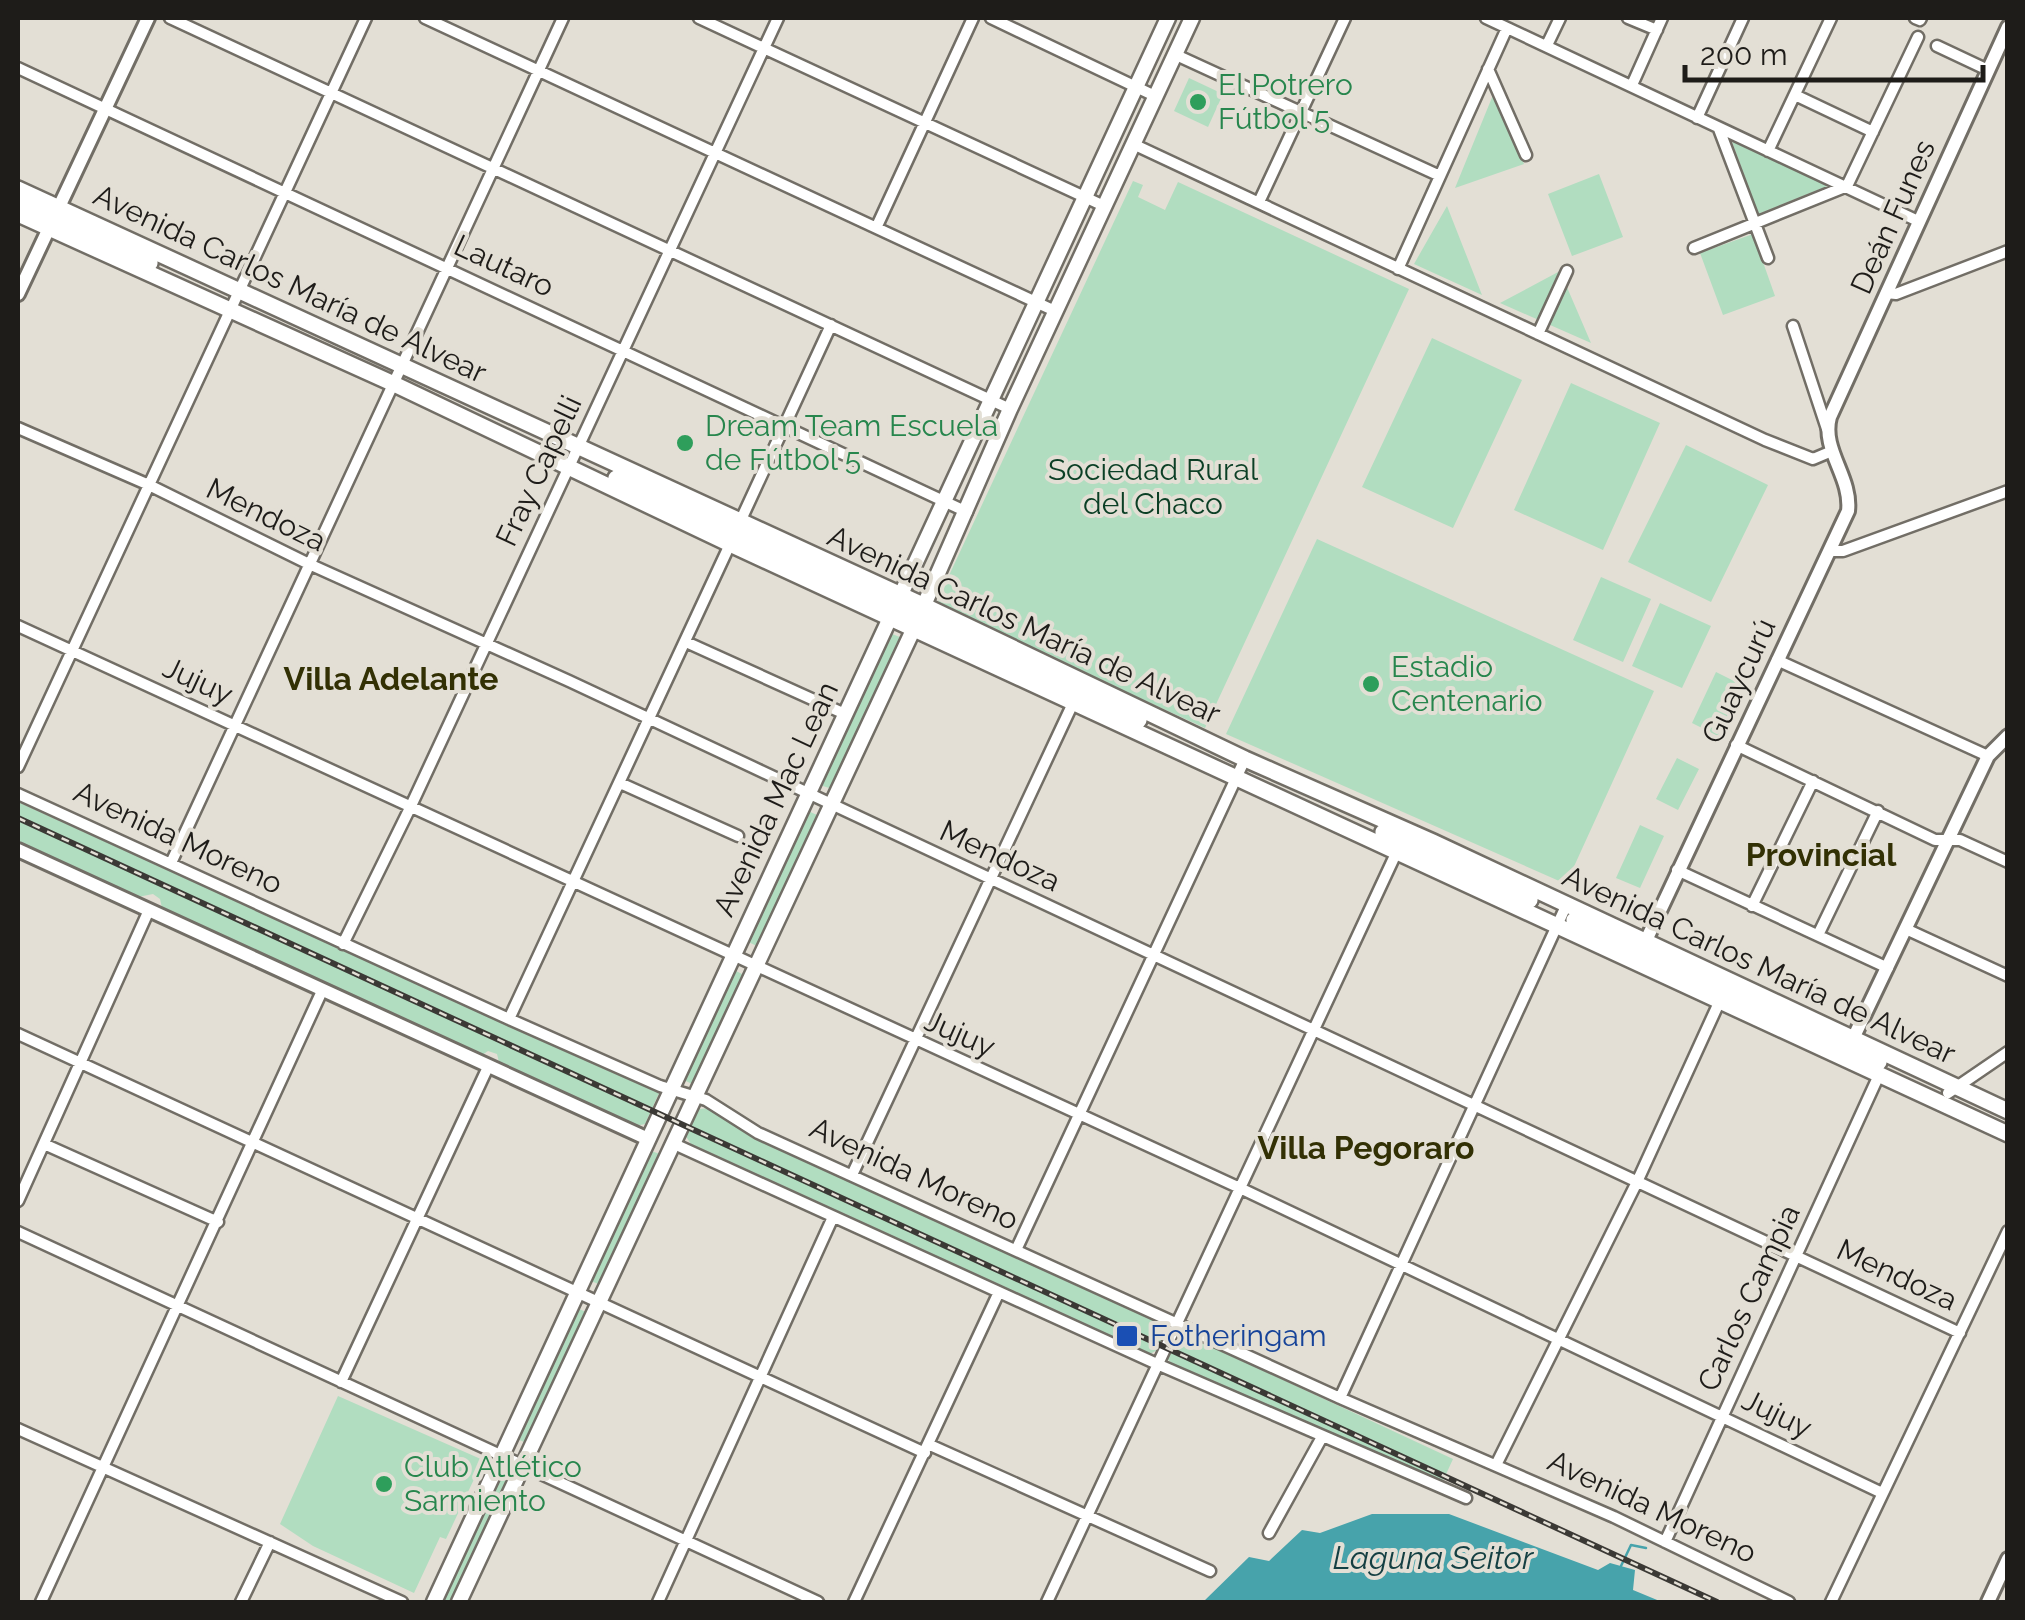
<svg xmlns="http://www.w3.org/2000/svg" width="2025" height="1620" viewBox="0 0 2025 1620" font-family="Raleway,sans-serif">
  <style>
    .green { fill: #b1ddc0 }
    .water { fill: #47a3ab }
    .lines { fill: none; stroke-linecap: round; stroke-linejoin: round }
    .stream { stroke: #47a3ab; stroke-width: 2.5 }
    .minor-casing { stroke: #726e66; stroke-width: 15 }
    .tertiary-casing { stroke: #726e66; stroke-width: 18 }
    .secondary-casing { stroke: #726e66; stroke-width: 19 }
    .primary-casing { stroke: #726e66; stroke-width: 20 }
    .minor { stroke: #fff; stroke-width: 10 }
    .tertiary { stroke: #fff; stroke-width: 12 }
    .secondary { stroke: #fff; stroke-width: 14 }
    .primary { stroke: #fff; stroke-width: 15 }
    .rail-casing { stroke: #3b3935; stroke-width: 6 }
    .rail { stroke: #e3dfd5; stroke-width: 2.5; stroke-dasharray: 8; stroke-linecap: butt }
    .leisure-dot { fill: #2e9e5b; stroke: #e3dfd5; stroke-width: 4 }
    .transit-dot { fill: #1a4fb4; stroke: #e3dfd5; stroke-width: 4 }
    .labels { text-anchor: middle; stroke-width: 8; stroke-linejoin: round; paint-order: stroke }
    .leisure-label { font-size: 30px; fill: #27864d; stroke: #e3dfd5; text-anchor: start }
    .street-label { font-size: 30px; fill: #1e1c19; stroke: #e3dfd5 }
    .park-label { font-size: 30px; fill: #0b3f25; stroke: #e3dfd5 }
    .transit-label { font-size: 30px; fill: #164399; stroke: #e3dfd5; text-anchor: start }
    .neighbourhood-label { font-size: 32px; font-weight: bold; fill: #323004; stroke: #e3dfd5 }
    .water-label { font-size: 32px; font-style: italic; fill: #143f42; stroke: #e3dfd5 }
  </style>
  <rect width="100%" height="100%" fill="#e3dfd5"/>
  <path class="green" d="M1189 78 1223 94 1208 127 1174 111Z
    M1493 95 1524 164 1455 188Z
    M1730 136 1830 185 1758 214Z
    M1599 174 1623 237 1572 256 1548 194Z
    M1133 181 1143 185 1138 197 1165 210 1178 182 1409 289 1205 728 941 607 938 599Z
    M1447 206 1482 295 1414 264Z
    M1753 234 1775 296 1723 315 1700 253Z
    M1560 271 1591 343 1500 303Z
    M1432 338 1522 380 1453 528 1362 487Z
    M1571 383 1660 423 1603 550 1514 510Z
    M1686 445 1768 485 1711 602 1628 562Z
    M1317 539 1654 691 1566 884 1226 734Z
    M1601 577 1651 599 1623 662 1573 640Z
    M1660 603 1711 626 1682 688 1632 666Z
    M890 633 902 638 835 783 829 788 823 786 822 779Z
    M1716 672 1742 685 1718 736 1692 723Z
    M1677 758 1699 769 1678 810 1656 799Z
    M18 802 659 1093 645 1124 636 1126 499 1062 497 1054 488 1051 478 1058 162 908 160 899 153 894 138 897 18 844Z
    M806 810 817 815 757 946 746 941Z
    M1640 825 1664 836 1640 888 1616 878Z
    M734 970 744 975 692 1084 682 1079Z
    M710 1108 743 1130 1162 1323 1165 1335 1159 1349 1150 1354 691 1144 685 1135 690 1120 699 1109Z
    M648 1150 660 1154 601 1285 591 1281Z
    M577 1308 588 1313 529 1444 517 1439Z
    M1189 1336 1453 1459 1442 1483 1177 1367 1167 1359 1176 1339Z
    M338 1396 483 1460 446 1539 440 1537 414 1593 313 1546 280 1524Z
    M500 1473 511 1478 454 1602H440Z"/>
  <path class="water" d="M1372 1514H1449L1598 1570 1610 1563 1635 1570 1633 1590 1662 1602H1203L1249 1557 1269 1561 1302 1530 1320 1533Z"/>
  <g class="lines">
    <path class="stream" d="M1621 1566 1631 1545 1646 1548"/>
    <g class="minor-casing">
      <path id="minor" d="M170 18 1010 409
        M425 18 1055 311
        M699 18 1104 206
        M991 18 1155 96
        M1486 18 1918 221
        M1628 18 1657 30
        M1915 18 1920 20 1921 18
        M1547 45 1560 18
        M1937 46 1988 70
        M1174 54 1440 176
        M18 68 967 512
        M1488 69 1526 155
        M1632 85 1662 18
        M1795 95 1873 132
        M1697 118 1743 18
        M1719 129 1768 258
        M1133 144 1765 440 1813 459 1832 451
        M1768 151 1831 18
        M1259 202 1345 18
        M877 226 973 18
        M1694 248 1847 186 1918 37
        M1398 269 1507 28
        M1886 293 1896 294 2008 251
        M1793 326 1827 429
        M1538 334 1567 271
        M18 428 149 485 309 564 569 681 1960 1333
        M739 524 831 325
        M1830 551H1843L2008 491
        M18 626 1242 1189 1880 1492
        M686 642 845 714
        M1777 660 1988 756
        M1736 745 1935 840H1960L2008 862
        M18 767 366 18
        M620 783 738 836
        M18 794 509 1019 660 1086 706 1100 758 1133 1340 1398 1614 1517 1789 1602
        M171 863 563 18
        M1677 870 1888 968
        M1752 906 1813 781
        M1908 930 2008 976
        M1818 935 1878 811
        M343 944 410 808 778 18
        M509 1019 732 540
        M18 1034 925 1453
        M1948 1093 2008 1052
        M672 1143 1157 1364 1466 1498
        M44 1144 218 1222
        M852 1175 1074 701
        M18 1201 149 910
        M18 1232 818 1602
        M1016 1250 1245 759
        M341 1382 488 1067
        M1340 1398 1566 906
        M18 1429 402 1602
        M930 1445 1210 1571
        M1496 1465 1637 1182 1722 996
        M1269 1533 1322 1437
        M1665 1542 1879 1075
        M41 1602 322 991
        M241 1602 270 1542
        M658 1602 833 1217
        M854 1602 999 1292
        M1047 1602 1399 847
        M1831 1602 2008 1231"/>
    </g>
    <g class="tertiary-casing">
      <path id="tertiary" d="M18 294 148 18
        M18 850 648 1139
        M1642 949 1848 511C1852 477 1821 450 1830 417L2008 27
        M1850 1045 1988 756 2008 736
        M1988 1602 2008 1559"/>
    </g>
    <g class="secondary-casing">
      <path id="secondary" d="M434 1602 1168 18
        M459 1602 914 628 1010 409 1192 18"/>
    </g>
    <g class="primary-casing">
      <path id="primary" d="M18 189 923 605 1245 759 1433 842 2008 1111
        M18 202 150 263
        M18 214 394 384 730 544 2008 1134
        M616 478 1139 720
        M1383 832 1530 900
        M1574 920 1879 1062"/>
    </g>
    <use href="#minor" class="minor"/>
    <use href="#tertiary" class="tertiary"/>
    <use href="#secondary" class="secondary"/>
    <use href="#primary" class="primary"/>
    <g class="rail-casing">
      <path id="rail" d="M18 818 1717 1602"/>
    </g>
    <use href="#rail" class="rail"/>
  </g>
  <g class="leisure-dot">
    <circle cx="1198" cy="102" r="10"/>
    <circle cx="685" cy="443" r="10"/>
    <circle cx="1371" cy="684" r="10"/>
    <circle cx="384" cy="1484" r="10"/>
  </g>
  <rect class="transit-dot" x="1115" y="1324" width="24" height="24" rx="5"/>
  <g class="labels">
    <g class="leisure-label">
      <text x="1218" y="95">El Potrero<tspan x="1218" dy="34">Fútbol 5</tspan></text>
      <text x="705" y="436">Dream Team Escuela<tspan x="705" dy="34">de Fútbol 5</tspan></text>
      <text x="1391" y="677">Estadio<tspan x="1391" dy="34">Centenario</tspan></text>
      <text x="404" y="1477">Club Atlético<tspan x="404" dy="34">Sarmiento</tspan></text>
    </g>
    <g class="street-label">
      <text transform="translate(1893 217) rotate(-66)" y="10">Deán Funes</text>
      <text transform="translate(504 266) rotate(25)" y="10">Lautaro</text>
      <text transform="translate(290 284) rotate(25)" y="10">Avenida Carlos María de Alvear</text>
      <text transform="translate(539 471) rotate(-65)" y="10">Fray Capelli</text>
      <text transform="translate(266 515) rotate(26)" y="10">Mendoza</text>
      <text transform="translate(1024 625) rotate(25)" y="10">Avenida Carlos María de Alvear</text>
      <text transform="translate(198 681) rotate(25)" y="10">Jujuy</text>
      <text transform="translate(1739 681) rotate(-65)" y="10">Guaycurú</text>
      <text transform="translate(776 799) rotate(-65)" y="10">Avenida Mac Lean</text>
      <text transform="translate(178 838) rotate(25)" y="10">Avenida Moreno</text>
      <text transform="translate(1000 856) rotate(25)" y="10">Mendoza</text>
      <text transform="translate(1759 965) rotate(25)" y="10">Avenida Carlos María de Alvear</text>
      <text transform="translate(960 1034) rotate(24)" y="10">Jujuy</text>
      <text transform="translate(914 1174) rotate(25)" y="10">Avenida Moreno</text>
      <text transform="translate(1897 1275) rotate(25)" y="10">Mendoza</text>
      <text transform="translate(1749 1298) rotate(-65)" y="10">Carlos Campia</text>
      <text transform="translate(1777 1414) rotate(26)" y="10">Jujuy</text>
      <text transform="translate(1652 1507) rotate(25)" y="10">Avenida Moreno</text>
    </g>
    <g class="park-label">
      <text x="1153" y="480">Sociedad Rural<tspan x="1153" dy="34">del Chaco</tspan></text>
    </g>
    <g class="transit-label">
      <text x="1150" y="1346">Fotheringam</text>
    </g>
    <g class="neighbourhood-label">
      <text x="391" y="690">Villa Adelante</text>
      <text x="1821" y="866">Provincial</text>
      <text x="1366" y="1159">Villa Pegoraro</text>
    </g>
    <g class="water-label">
      <text x="1433" y="1569">Laguna Seitor</text>
    </g>
  </g>
  <rect width="2025" height="1620" fill="none" stroke="#1e1c19" stroke-width="40"/>
  <path d="M1685 65v15h298v-15" fill="none" stroke="#1e1c19" stroke-width="5"/>
  <text x="1700" y="65" font-size="30" fill="#1e1c19" stroke="#e3dfd5" stroke-width="8" paint-order="stroke">200 m</text>
</svg>
